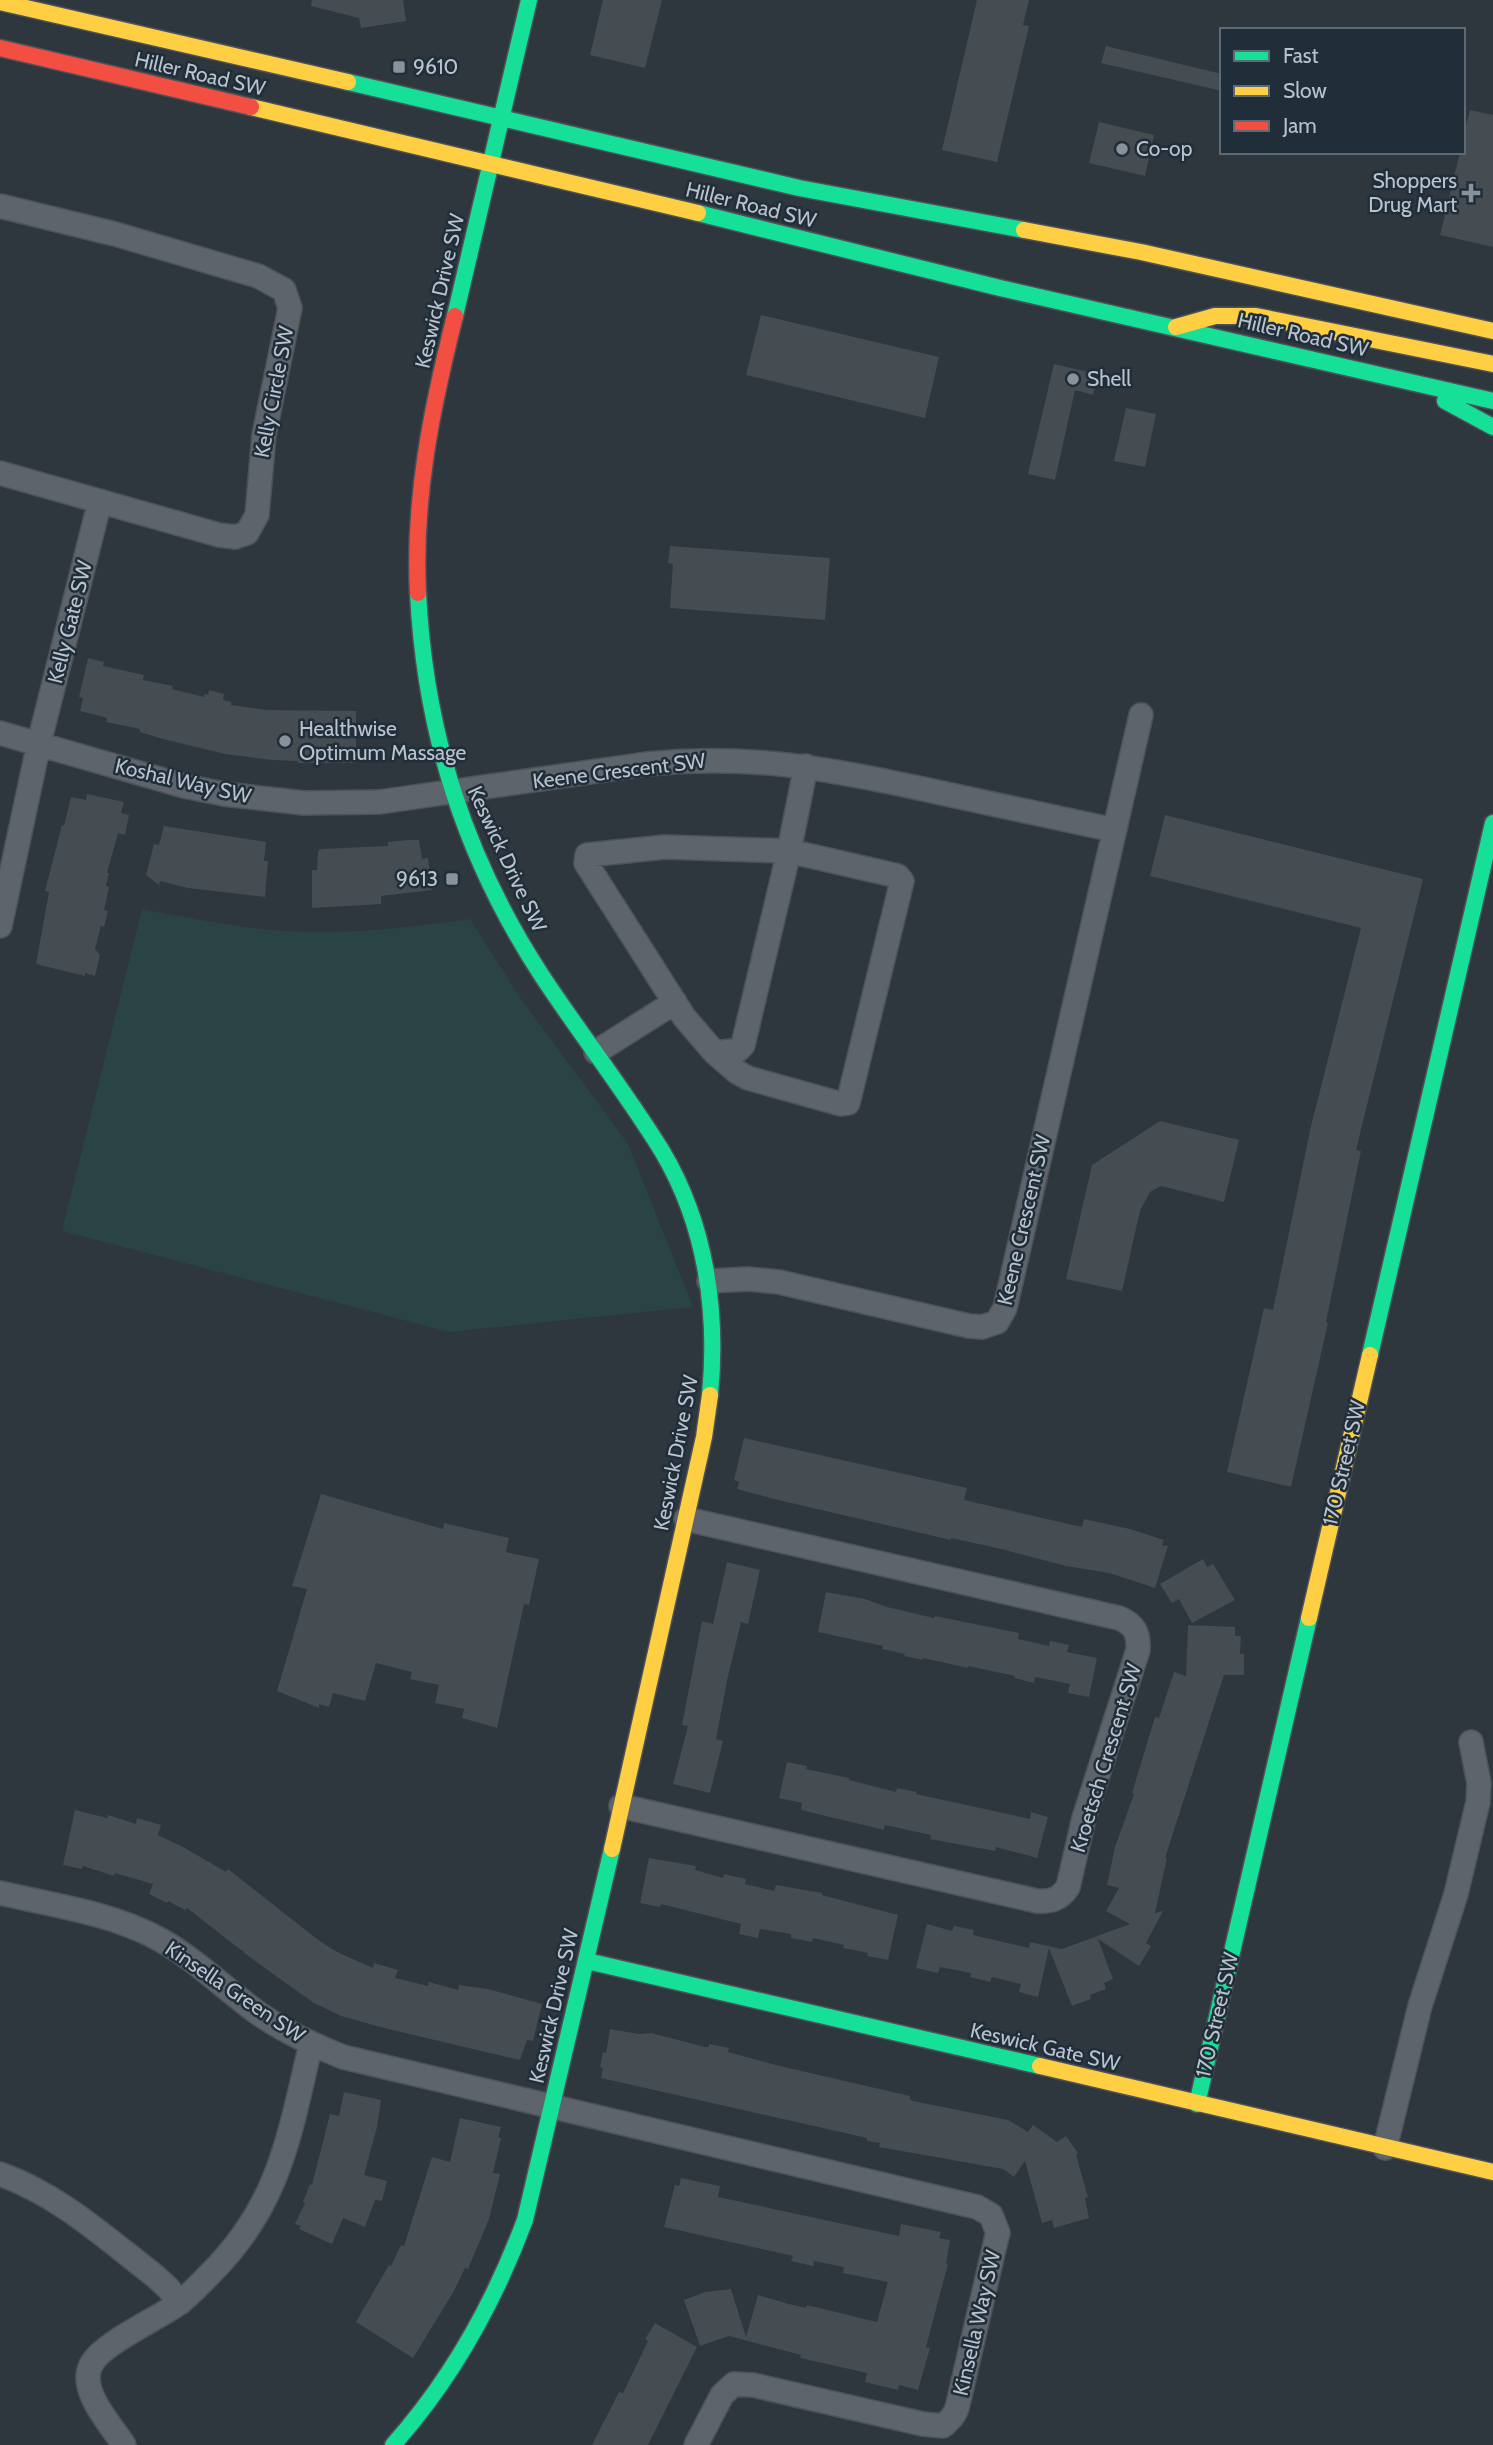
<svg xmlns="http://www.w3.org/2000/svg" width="1493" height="2445" viewBox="0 0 1493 2445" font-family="Cabin,sans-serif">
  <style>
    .green { fill: #2a4445 }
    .building { fill: #454c52 }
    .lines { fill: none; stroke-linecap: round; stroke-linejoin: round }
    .street-casing { stroke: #4d5258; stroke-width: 26 }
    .fast-casing { stroke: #4d5258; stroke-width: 19 }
    .slow-casing { stroke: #4d5258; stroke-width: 19 }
    .jam-casing { stroke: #4d5258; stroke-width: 19 }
    .street { stroke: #5e646b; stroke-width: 23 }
    .fast { stroke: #16e098; stroke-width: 16 }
    .slow { stroke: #ffcf43; stroke-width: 16 }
    .jam { stroke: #f24e42; stroke-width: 16 }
    .poi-dot { fill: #88929c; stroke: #202e3a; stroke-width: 2.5 }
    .labels { text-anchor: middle; stroke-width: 5; stroke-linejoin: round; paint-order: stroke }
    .poi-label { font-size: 21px; fill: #b9c3ce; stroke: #202e3a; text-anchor: start }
    .street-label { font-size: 21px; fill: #b9c3ce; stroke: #202e3a }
  </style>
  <rect width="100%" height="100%" fill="#2e363e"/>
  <path class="green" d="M142 909C190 918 238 928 287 931 348 935 410 927 470 919L519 996 628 1144 693 1307 449 1332 62 1231Z"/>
  <path class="building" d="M312 0H403L406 21 361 28 359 18 311 6Z
    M603 0H662L645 68 590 55Z
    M977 0H1029L1023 25 1029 26 997 162 942 150Z
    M1106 46 1222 74V91L1101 63Z
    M1470 110 1493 115V247L1440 235 1460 152H1463V137Z
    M1099 122 1154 135 1145 176 1089 163Z
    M761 315 939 357 925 418 746 375Z
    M1054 364 1097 374 1093 395 1075 390 1055 480 1028 474Z
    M1126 408 1156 414 1145 467 1114 461Z
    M670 546 830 558 825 620 670 608 673 564 668 563Z
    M88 658 104 662 103 666 144 675 143 680 173 686 172 689 204 697 205 694 208 695 209 690 224 694 223 700 231 702V705L267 710 356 711V763H298V761L272 760 225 754 163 739 140 732V729L106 722 107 718 80 711 83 698 79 697Z
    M87 794 124 802 121 813 129 815 125 835 118 833 107 873H109L106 886 109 887 104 910 108 911 104 927 101 926 95 949 100 955 95 976 85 973V976L36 964 49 892 45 891 62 825 64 826 71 797 86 800Z
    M1165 815 1423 879 1356 1150 1361 1151 1326 1322 1328 1323 1291 1487 1227 1472 1264 1308 1273 1310 1311 1126 1361 928 1150 876Z
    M164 826 266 842 264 861H268L265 897 188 888 160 881 159 885 146 875 154 844 159 845Z
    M408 840H419L422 859 428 858 432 890 381 896V904L312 908V870H317L318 851 321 849 388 846V842Z
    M1160 1121 1239 1140 1224 1202 1161 1186 1150 1192 1140 1211 1122 1291 1066 1279 1092 1165Z
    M744 1438 967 1488 964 1500 1082 1527 1084 1519 1130 1529 1164 1540 1162 1545 1168 1546 1155 1588 1109 1573 1066 1566 1001 1549 951 1538V1540L778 1500 737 1489 739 1482 734 1480Z
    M321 1494 443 1529 444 1523 509 1538 506 1552 539 1559 529 1605 524 1604 497 1728 462 1718 464 1709 435 1703 439 1685 410 1679 412 1672 376 1663 365 1701 333 1693 329 1707 319 1704V1708L277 1691 307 1589 292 1586Z
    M1203 1559 1207 1567 1213 1564 1235 1600 1192 1623 1179 1599 1172 1603 1160 1584Z
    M727 1562 760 1570 748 1624 741 1622 727 1681 716 1739 723 1741 710 1793 673 1784 688 1726 682 1725 702 1621 713 1624Z
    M826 1592 865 1599 887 1607 934 1618 935 1616 1019 1633 1018 1639 1049 1646 1050 1641 1069 1645 1067 1652 1097 1658 1089 1697 1068 1693 1070 1684 1035 1677 1034 1683 1014 1678 1015 1676 968 1666V1668L923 1658V1660L904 1656 905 1654 882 1649 883 1646 818 1632Z
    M1188 1625 1235 1627V1636H1241L1240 1654H1244V1675H1224L1165 1858H1167L1155 1913 1163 1911 1146 1943 1151 1946 1139 1966 1098 1939 1113 1979 1104 1983 1106 1989 1090 1995 1091 1999 1072 2006 1049 1948 1038 1997 1019 1992 1021 1984 992 1977 990 1982 970 1977 971 1973 940 1967 938 1973 916 1968 927 1924 952 1931 954 1926 974 1930 973 1935 1029 1948 1030 1942 1062 1949 1130 1924 1106 1911 1119 1888 1107 1885 1115 1847 1134 1794 1132 1793 1155 1717 1159 1718 1174 1672 1186 1676Z
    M787 1762 807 1766 806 1769 849 1778V1780L896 1792 897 1788 917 1792 916 1794 1030 1819 1031 1812 1048 1817 1037 1858 996 1847 995 1851 930 1839 931 1835 885 1825 884 1830 801 1810 802 1803 779 1798Z
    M75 1810 107 1818 108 1815 136 1824 137 1818 161 1825 158 1835 183 1847 226 1872 228 1869 317 1939 335 1951 373 1968 374 1963 398 1970 395 1978 428 1986 429 1982 458 1990 459 1985 488 1989 542 2004 533 2041 527 2040 520 2060 388 2029 341 2016 314 2003 259 1964 187 1908 185 1910 168 1901 167 1903 149 1894 153 1884 115 1873 114 1876 83 1866 82 1869 63 1865Z
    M649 1858 696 1866 695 1870 723 1878 724 1874 746 1879 745 1884 774 1891 776 1885 822 1893V1895L898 1915 888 1960 867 1956 868 1953 843 1948 844 1945 813 1938 812 1942 791 1938V1934L760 1929 758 1938 739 1934 741 1924 661 1904 660 1907 640 1903Z
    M610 2029 639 2034 651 2033 705 2047H709V2044L729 2048 728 2052 780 2066 910 2096V2099L913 2101 1008 2120 1028 2132 1033 2125 1057 2142 1066 2136 1078 2153 1076 2155 1088 2197 1085 2198 1089 2218 1054 2228 1052 2220 1042 2223 1025 2161 1014 2177 1003 2169 879 2147 880 2143 867 2141V2138L601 2078 603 2068 600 2067 603 2052 606 2053Z
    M344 2092 381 2100 377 2127 364 2175 387 2181 382 2201 375 2200 365 2227 343 2218 332 2244 299 2229 301 2226 295 2224 305 2203 303 2202 310 2184 312 2185 330 2114 339 2116Z
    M460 2118 501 2127 498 2137 501 2138 493 2173 500 2174 489 2219 468 2269 465 2268 454 2291 413 2358 356 2322 389 2265 391 2266 401 2245 404 2246 432 2157 450 2162Z
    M681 2178 720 2186 718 2197 751 2204 899 2236 901 2224 941 2232 939 2238 950 2240 946 2263 948 2264 926 2347 930 2348 918 2390 899 2385 898 2390 865 2382 867 2373 800 2358 801 2355 729 2336 700 2346 684 2300 705 2292 731 2289 746 2337 758 2295 789 2304 806 2308 807 2305 877 2322 888 2282 843 2273 844 2267 814 2261 813 2266 791 2261 793 2256 664 2227 675 2185 679 2186Z
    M655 2323 697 2347 648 2445H592L619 2392 623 2393 648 2341 645 2339Z"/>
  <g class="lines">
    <g class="street-casing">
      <path id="street" d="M0 206 115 234 258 276 284 290 290 308 264 435 257 515 247 533 235 537 219 535 0 473
        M0 733 184 786 224 794 304 803 379 802 647 764C753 753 834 770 937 792 996 805 1055 817 1114 830
        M0 926 39 743 100 501
        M596 1052 675 1002
        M715 1053 737 1072 748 1078 841 1104 848 1103 902 881 898 876 789 851 743 1045 738 1050 715 1053 684 1017 586 863 587 855 665 847 789 851 806 766
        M709 1281 748 1279 779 1282 969 1326 982 1327 997 1322 1005 1308 1141 715
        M621 1806 1037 1901C1051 1902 1060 1899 1068 1887L1084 1818 1138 1650C1139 1633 1134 1624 1119 1618L686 1519
        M0 1893C53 1905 111 1913 159 1939 195 1959 225 1989 258 2013 285 2032 313 2045 343 2057L977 2207 991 2215 998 2233 996 2240 958 2404C956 2414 951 2419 943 2426L923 2424 753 2385 734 2384 722 2395 696 2445
        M1385 2148 1420 2006 1456 1894 1478 1802 1479 1783 1471 1742
        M0 2174C59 2195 106 2238 155 2276L168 2288 180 2303
        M124 2445C111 2425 78 2390 91 2365 101 2344 157 2319 178 2304 189 2296 199 2285 209 2275 280 2205 289 2136 311 2044"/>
    </g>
    <g class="fast-casing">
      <path id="fast" d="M348 82 799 188 1024 230
        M698 213 1000 288 1493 401
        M455 316 529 0
        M1445 401 1493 427
        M418 593C425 733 465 858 542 976 581 1035 625 1091 662 1151 706 1225 718 1311 710 1395
        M1370 1355 1493 823
        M587 1961 1040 2066
        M1197 2104 1309 1618
        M393 2445C452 2379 494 2303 525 2220L612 1849"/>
    </g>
    <g class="slow-casing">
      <path id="slow" d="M0 2 348 82
        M251 107 698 213
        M1024 230 1141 252 1493 331
        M1176 327 1215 316H1256L1493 364
        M1309 1618 1370 1355
        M612 1849 704 1437 710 1395
        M1040 2066 1493 2172"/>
    </g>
    <g class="jam-casing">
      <path id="jam" d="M0 48 251 107
        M418 593C413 499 432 407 455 316"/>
    </g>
    <use href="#street" class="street"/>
    <use href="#fast" class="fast"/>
    <use href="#slow" class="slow"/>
    <use href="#jam" class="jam"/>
  </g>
  <g class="poi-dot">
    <rect x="392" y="60" width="14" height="14" rx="3.5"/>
    <circle cx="1122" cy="149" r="7"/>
    <path d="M1467.5 182.5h7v7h7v7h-7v7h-7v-7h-7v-7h7z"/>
    <circle cx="1073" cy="379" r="7"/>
    <circle cx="285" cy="741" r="7"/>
    <rect x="445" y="872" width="14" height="14" rx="3.5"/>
  </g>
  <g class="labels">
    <g class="poi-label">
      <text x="413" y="74">9610</text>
      <text x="1136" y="156">Co-op</text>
      <text x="1457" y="188" text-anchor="end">Shoppers<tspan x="1457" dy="24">Drug Mart</tspan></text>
      <text x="1087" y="386">Shell</text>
      <text x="299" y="736">Healthwise<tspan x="299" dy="24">Optimum Massage</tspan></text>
      <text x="438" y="886" text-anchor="end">9613</text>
    </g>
    <g class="street-label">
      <text transform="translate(200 74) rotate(13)" y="7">Hiller Road SW</text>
      <text transform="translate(751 205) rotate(14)" y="7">Hiller Road SW</text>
      <text transform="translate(440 291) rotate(-77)" y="7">Keswick Drive SW</text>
      <text transform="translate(1303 335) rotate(13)" y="7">Hiller Road SW</text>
      <text transform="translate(274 392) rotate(-79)" y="7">Kelly Circle SW</text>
      <text transform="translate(70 622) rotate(-76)" y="7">Kelly Gate SW</text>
      <text transform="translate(619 771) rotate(-7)" y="7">Keene Crescent SW</text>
      <text transform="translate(183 781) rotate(13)" y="7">Koshal Way SW</text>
      <text transform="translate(507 859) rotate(65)" y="7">Keswick Drive SW</text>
      <text transform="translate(1024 1220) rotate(-77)" y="7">Keene Crescent SW</text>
      <text transform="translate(676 1453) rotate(-79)" y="7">Keswick Drive SW</text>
      <text transform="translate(1344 1463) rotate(-77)" y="7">170 Street SW</text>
      <text transform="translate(1106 1758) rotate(-73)" y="7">Kroetsch Crescent SW</text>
      <text transform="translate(235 1992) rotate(34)" y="7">Kinsella Green SW</text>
      <text transform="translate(554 2006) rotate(-77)" y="7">Keswick Drive SW</text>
      <text transform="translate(1217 2015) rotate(-77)" y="7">170 Street SW</text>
      <text transform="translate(1045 2047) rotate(13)" y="7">Keswick Gate SW</text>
      <text transform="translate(977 2323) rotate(-77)" y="7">Kinsella Way SW</text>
    </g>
  </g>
  <rect x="1220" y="28" width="245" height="126" fill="#202e3a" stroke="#5d6a75" stroke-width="2"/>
  <rect x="1234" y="51" width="35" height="10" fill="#16e098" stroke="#5d6a75" stroke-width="2"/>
  <text x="1283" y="63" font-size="21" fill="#b9c3ce">Fast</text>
  <rect x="1234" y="86" width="35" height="10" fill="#ffcf43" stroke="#5d6a75" stroke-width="2"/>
  <text x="1283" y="98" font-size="21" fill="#b9c3ce">Slow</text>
  <rect x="1234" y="121" width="35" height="10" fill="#f24e42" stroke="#5d6a75" stroke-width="2"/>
  <text x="1283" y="133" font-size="21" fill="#b9c3ce">Jam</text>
</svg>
